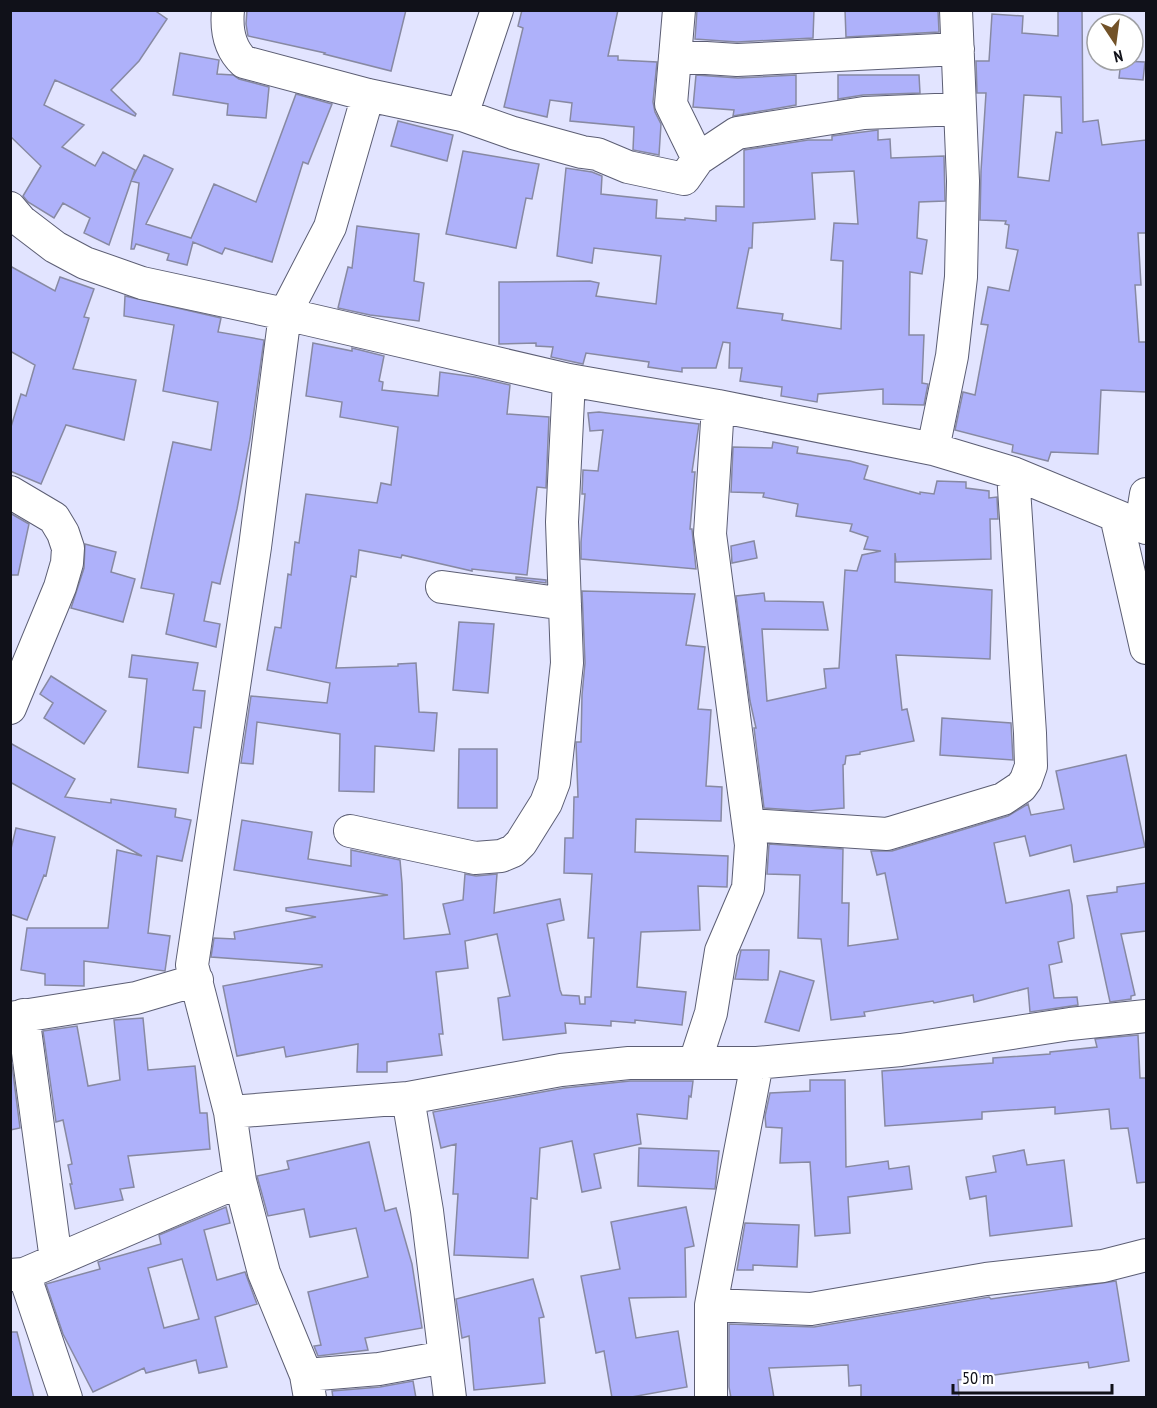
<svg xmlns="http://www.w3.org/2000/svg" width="1157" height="1408" viewBox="0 0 1157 1408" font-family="'PT Sans Narrow',sans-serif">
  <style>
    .building { fill: #aeb1fa; stroke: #8789a2; stroke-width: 1.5; fill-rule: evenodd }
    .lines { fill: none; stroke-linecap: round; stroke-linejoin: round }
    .minor-casing { stroke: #5c5e74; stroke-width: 34 }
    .minor { stroke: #fff; stroke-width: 32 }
  </style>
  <rect width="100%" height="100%" fill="#e2e4ff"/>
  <path class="building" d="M10 10H154L167 19 139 61 111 90 136 114 135 116 55 80 44 105 84 125 62 147 95 166 103 152 135 170 109 245 84 233 90 218 63 203 54 218 28 202 23 196 41 166 10 136Z
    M247 10H406L391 71 324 54 325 53 248 36 246 24Z
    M522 10H618L608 56H618V60L657 62 653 102 655 112 661 124 659 155 633 150 634 127 570 121 572 103 550 100 547 117 504 107 523 28 518 26Z
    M697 10H814L813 38 737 42 695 39Z
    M845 10H938L939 32 846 37Z
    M1058 10H1082L1083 122 1098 120 1102 145 1146 140V233H1138L1141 285H1135L1139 342H1146V392L1101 390 1098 454 1051 452 1048 461 1012 452 1013 445 955 430 963 392 975 395 988 325 981 324 988 287 1009 291 1018 250 1006 248 1009 225 1005 224 1006 221 980 220 981 171 986 93H977L976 61H989L992 14 1023 16 1022 33 1058 36ZM1024 95 1061 97 1062 133 1056 132 1049 181 1018 177Z
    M180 53 219 60 217 74 233 75 239 79 269 87 266 118 227 115 228 104 173 95Z
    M1121 61 1145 62 1143 80 1119 78Z
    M696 75 738 78 796 75V105L733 116 734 110 693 107Z
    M838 75H919L920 93 863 95 838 99Z
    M296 94 332 104 308 164 303 162 272 262 225 248 222 254 193 242 187 265 167 260 169 254 136 244 134 249H131L139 183 131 181 144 155 173 169 146 224 191 238 214 184 256 202Z
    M398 121 453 135 447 161 391 146Z
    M878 130V140L890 139 891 158 944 156 945 201 919 202 917 238 927 240 922 274 910 272 909 335H924L922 383 928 384 924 405 883 404V389L818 394 817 402 781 396 782 387 740 381 742 368H729L730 343 723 342 716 368H682V372L648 367 649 362 586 353 583 364 551 357 553 347 536 346V343L499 344V282L590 281 599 283 596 296 656 304 661 256 594 248 592 263 557 256 566 168 592 172 602 176 601 194 657 200 656 218 685 220V218L716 221V206L744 207V150L808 140H832V136ZM854 171 858 224 834 223 831 260 843 261 841 329 782 320 783 314 737 308 749 248H752L753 223 815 219 812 173Z
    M463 151 539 164 532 199 526 198 516 248 446 234Z
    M357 226 419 234 414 281 424 283 419 321 370 315 338 308 348 267 352 268Z
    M10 266 55 291 60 277 94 289 84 317 89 318 73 369 136 380 124 440 66 425 41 484 10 471V430L21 394 26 396 35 365 10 351Z
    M125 296 221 318 218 332 264 340 250 439 237 509 220 584 212 582 204 621 220 624 216 647 166 634 174 594 141 588 173 442 211 450 218 402 163 391 174 325 124 316Z
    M313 343 352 351V348L384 356 379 381 383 382 382 390 438 396 440 372 475 377 510 385 507 414 549 417 546 488 537 487 527 575 472 569V571L402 555 401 558 359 550 356 577 351 576 336 668 398 666V664L416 663 419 712 437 713 434 751 375 746 374 792 339 791 340 734 257 722 253 764 241 763 251 696 327 703 330 683 267 670 275 627 281 628 288 574 291 575 295 542 299 543 306 494 377 503 381 483 391 485 398 427 340 417 342 402 306 396Z
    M599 412 699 424 692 472H695L690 529H692L696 569 581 559V542L585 494H582L583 470 598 471 603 430 590 431 588 413Z
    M773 442 798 447 797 453 850 461 868 466 864 479 920 494V492L934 494 937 481 966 482V488L989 491V498L997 497 998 519H990L991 559 896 562 895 553V582L992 590 990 659 896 655 902 710 907 709 914 741 860 752V754L846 756 845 764 843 765 844 808 809 811 764 808 754 728H756L750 701 736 596 764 593 765 601 823 602 828 630 762 629 767 701 826 688 824 669 839 668 845 570 857 571 862 555 881 551 864 549 868 537 850 531 852 524 796 516 798 504 763 497 764 493 731 492 733 447 772 448Z
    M10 513 29 524 18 575H10Z
    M754 541 757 558 732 563 731 546Z
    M85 544 116 552 111 572 135 579 123 622 71 608 84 568Z
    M516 577 546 580V583L516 579Z
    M582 591 695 594 686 645 705 647 698 709 711 710 706 786 722 787 721 821 636 819 635 852 728 856 727 887 698 886 700 930 641 932 637 987 686 992 682 1025 635 1020V1023L611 1021V1026L565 1023 566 1033 503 1040 498 998 510 996 497 934 465 941 468 968 436 972 443 1034H439L442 1055 387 1062V1072H357L358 1044 286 1057 284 1047 237 1056 223 986 322 967V965L211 957 214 938 235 939 234 932 316 917 286 911V908L388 895 234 870 242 820 312 832 308 859 351 866V850L400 860 402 883 404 939 450 934 443 904 463 900 465 874 476 876 497 874 494 913 560 899 564 920 547 924 560 990 562 995 579 996 580 1004H585V997H591L594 938H588L592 874 564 873 565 838H573L574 797H578L576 742H581L582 695 585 663Z
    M459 622 494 624 488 693 453 690Z
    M132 655 198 663 193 690 205 691 201 728 194 727 188 773 138 767 147 679 129 677Z
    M51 676 106 711 84 744 44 718 53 703 40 694Z
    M942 718 1011 723 1013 760 940 755Z
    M10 743 75 779 65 797 111 803V799L176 809 175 817 191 820 182 861 157 856 148 933 170 936 165 971 84 961V986L45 985V974L21 970 27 928H108L117 850 142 856 10 782Z
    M459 749H497V808H458Z
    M1126 755 1145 847 1074 862 1071 845 1030 856 1025 836 994 843 1006 903 1069 890 1072 905 1074 938 1058 942 1062 962 1049 965 1054 998 1077 997 1078 1005 1030 1012 1028 988 974 1002 973 995 934 1003 933 1001 864 1012 865 1016 831 1020 821 939 798 938 800 875 767 874 769 844 843 849 842 903H849L848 946 898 939 885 873 877 875 871 851H892L1008 816 1028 804 1031 815 1064 809 1056 771Z
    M16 828 55 837 46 876 44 875 27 920 10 914V853Z
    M1146 883V931L1121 934 1135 995 1131 996V999L1110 1002 1087 896 1117 892V887Z
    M741 950H769L768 980 735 979Z
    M780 971 814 981 799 1031 765 1022Z
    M143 1018 148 1070 195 1066 200 1113H207L210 1149 128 1156 134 1187 120 1189 123 1200 75 1209 70 1184H72L68 1165 72 1164 63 1120 56 1122 43 1031 77 1026 88 1086 120 1080 114 1020Z
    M1138 1035 1140 1078H1146V1182L1137 1183 1128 1128 1111 1129 1109 1109 1055 1114V1107L982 1112V1119L885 1126 882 1071 993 1063V1058L1050 1054V1052L1097 1047 1095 1039Z
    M12 1065 20 1128 10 1130V1066Z
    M810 1080H845L846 1167 888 1161 889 1169 909 1166 912 1189 848 1197 850 1233 815 1236 810 1162 780 1163 782 1128 766 1127 765 1116 770 1093 810 1091Z
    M630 1081H693L691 1097 689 1096 687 1119 637 1114 641 1144 594 1154 601 1188 582 1192 572 1141 540 1148 537 1199 531 1198 528 1258 454 1255 458 1194H453L456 1144 441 1148 433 1112 564 1088Z
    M369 1142 385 1211 396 1208 412 1264 422 1328 365 1338 368 1350 318 1356 314 1346 321 1345 308 1292 368 1277 356 1228 310 1237 304 1209 268 1216 257 1176 289 1169 287 1161Z
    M639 1148 719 1151 715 1189 638 1186Z
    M1024 1150 1027 1165 1064 1160 1072 1226 990 1236 986 1196 970 1199 966 1177 996 1172 993 1156Z
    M226 1207 230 1223 204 1230 217 1280 245 1272 257 1304 215 1317 227 1367 199 1373 196 1360 146 1373 144 1368 93 1392 63 1334 46 1284 100 1269 98 1262 161 1244 159 1235ZM182 1259 199 1319 164 1328 148 1268Z
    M686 1207 694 1246 685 1248 686 1297 629 1298 636 1338 678 1331 687 1387 626 1398H612L604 1351 596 1353 581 1276 620 1269 611 1222Z
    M745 1223 799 1225 797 1267 753 1265V1270H737Z
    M533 1279 544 1317 539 1318 545 1383 474 1390 469 1336 462 1338 456 1299Z
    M1116 1281 1129 1361 1089 1368 1088 1362 958 1380 959 1398H861V1385L849 1386 848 1365 769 1368 774 1398H731L729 1387V1324L814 1327 989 1297 991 1299Z
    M10 1332H17L34 1398H10Z
    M413 1381 416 1398H333L332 1391 380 1387Z"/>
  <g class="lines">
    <g class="minor-casing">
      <path id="minor" d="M228 10C226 30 230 49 244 62L368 95 462 115 513 133 582 152 597 154 628 167 684 179 698 159 737 133 864 113 959 109
        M679 10 671 104 698 159
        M675 56 737 60 958 49
        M462 115 497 10
        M10 208 21 221 55 247 85 263 142 283 285 314 569 380 718 406 933 449 1013 473 1146 528
        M933 449 952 356 961 277 963 181 956 10
        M10 492 54 518 63 533 68 548 67 563 60 587 10 708
        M1116 516 1146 648
        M1141 525 1146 494
        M442 587 565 604
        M749 825 887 834 1003 799 1021 787 1026 780 1031 766 1030 733 1013 473
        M350 831 475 858 501 856 513 851 521 843 546 803 554 782 567 663 562 522 569 380
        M23 1015 56 1260
        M10 1018 136 998 197 980
        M695 1062 711 1013 721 951 748 888 751 845 710 534 718 406
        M408 1098 427 1211 450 1398
        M230 1112 408 1098 561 1070 629 1063H757L901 1050 1070 1024 1146 1016
        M24 1274 66 1398
        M10 1275 24 1274 240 1181
        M711 1305 811 1309 986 1279 1103 1266 1146 1255
        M306 1375 379 1369 445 1357
        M310 1398 306 1375 264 1273 240 1181 230 1112 192 965 255 547 285 314 330 227 368 95
        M711 1398V1305L757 1063"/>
    </g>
    <use href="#minor" class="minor"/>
  </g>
  <rect width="1157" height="1408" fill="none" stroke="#101119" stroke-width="24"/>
  <g transform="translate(1115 42) rotate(167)"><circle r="28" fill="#ffffff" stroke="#9fa0a3" stroke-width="1.5"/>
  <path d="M0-4.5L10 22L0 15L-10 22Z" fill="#725228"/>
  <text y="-9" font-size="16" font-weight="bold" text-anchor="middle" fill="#101119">N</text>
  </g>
  <path d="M953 1384v9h159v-9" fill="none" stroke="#101119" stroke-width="3"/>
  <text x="962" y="1384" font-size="18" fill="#101119" stroke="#ffffff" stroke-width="4.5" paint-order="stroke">50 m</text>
</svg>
